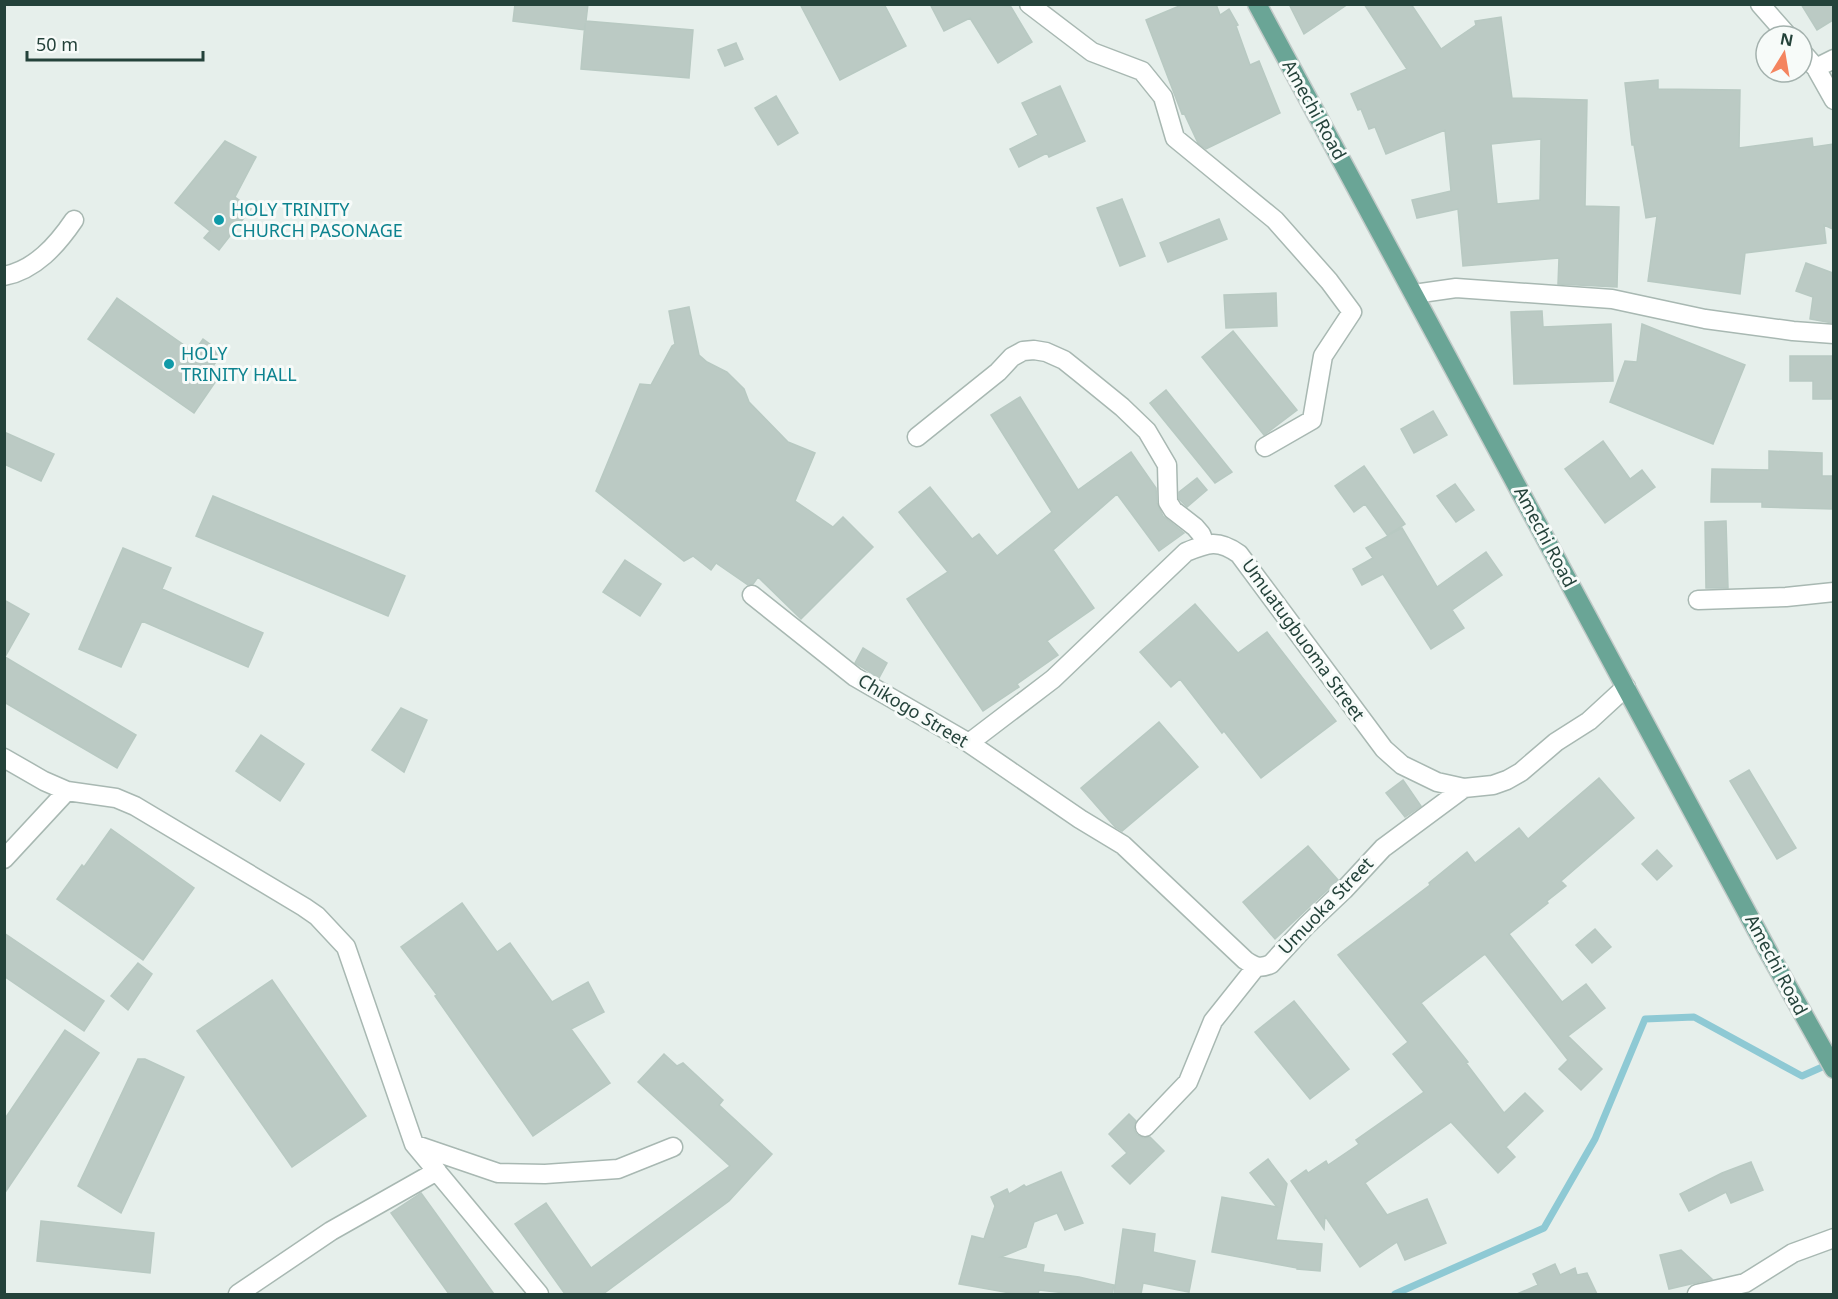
<svg xmlns="http://www.w3.org/2000/svg" width="1838" height="1299" viewBox="0 0 1838 1299" font-family="'Noto Sans',sans-serif">
  <style>
    .lines { fill: none; stroke-linecap: round; stroke-linejoin: round }
    .stream { stroke: #8ec9d4; stroke-width: 7 }
    .building { fill: #bbcac4; stroke: #b8c9c2; stroke-width: 1.5; fill-rule: evenodd }
    .minor-casing { stroke: #a8b8b2; stroke-width: 21 }
    .major-casing { stroke: #c2cac8; stroke-width: 21 }
    .minor { stroke: #fff; stroke-width: 18 }
    .major { stroke: #6aa596; stroke-width: 18 }
    .culture-dot { fill: #0f9aa8; stroke: #f7fbf9; stroke-width: 2 }
    .labels { text-anchor: middle; stroke-width: 6; stroke-linejoin: round; paint-order: stroke }
    .street-label { font-size: 18px; fill: #24423a; stroke: #f7fbf9 }
    .culture-label { font-size: 18px; fill: #0d838f; stroke: #f7fbf9; text-anchor: start }
  </style>
  <rect width="100%" height="100%" fill="#e6efeb"/>
  <g class="lines">
    <path class="stream" d="M1395 1294 1544 1228 1595 1139 1645 1019 1694 1017 1802 1076 1829 1064"/>
  </g>
  <path class="building" d="M515 4H588L586 21 693 30 689 78 581 69 585 23V30L513 21Z
    M800 4H884L906 46 840 80Z
    M930 4H995L1011 7 1032 42 998 63 970 18 944 31Z
    M1184 4H1216L1220 15 1229 9 1238 25 1236 26 1250 65 1259 61 1280 113 1206 149 1198 143 1184 113 1182 114 1146 20Z
    M1289 4H1348L1304 34Z
    M1364 4H1411L1441 49 1476 25 1475 21 1501 17 1512 98 1587 100 1585 206 1619 207 1617 287 1558 284 1559 258 1463 266 1458 209 1417 218 1412 200 1451 191 1445 130 1386 154 1375 127 1369 129 1361 109 1358 110 1351 94 1407 69ZM1541 139 1540 200 1497 204 1491 144Z
    M1801 4H1833V20L1817 30Z
    M736 43 743 59 725 66 718 50Z
    M1658 80V89L1740 90 1739 148 1812 138 1813 147 1833 144V229L1824 225 1826 243 1745 253 1740 294 1648 281 1657 216 1646 218 1634 145H1632L1625 83Z
    M1060 86 1085 141 1049 157 1047 153 1019 167 1010 149 1038 135 1022 103Z
    M776 96 798 133 778 145 755 108Z
    M225 141 256 157 235 197 251 209 219 250 204 238 210 231 175 203Z
    M1122 199 1145 256 1120 266 1097 208Z
    M1219 219 1227 239 1168 262 1160 243Z
    M1806 263 1833 273V323L1810 319 1813 297 1796 291Z
    M1276 293 1277 326 1226 328 1224 295Z
    M117 298 194 352 203 339 222 353 207 375 216 381 194 413 88 339Z
    M689 307 699 355 707 362 727 372 744 389 749 402 788 442 815 453 795 501 833 527 843 517 873 547 801 619 758 577 753 584 748 585 716 563 711 570 693 556 684 561 596 491 640 384 651 385 672 346 675 344 669 311Z
    M1542 311 1543 327 1611 324 1613 381 1514 384 1511 312Z
    M1642 324 1745 365 1713 444 1610 402 1625 361 1637 362Z
    M1233 331 1297 410 1264 435 1202 357Z
    M1790 356H1833V399H1813V381H1790Z
    M1166 390 1232 472 1215 483 1150 403Z
    M1020 397 1078 490 1131 452 1156 488 1157 503 1163 516 1184 533 1159 551 1117 494 1053 550 1094 608 1047 641 1058 655 1017 684 1019 687 983 711 907 599 948 572 899 512 930 487 972 539 979 534 997 556 1052 512 991 415Z
    M1433 411 1447 435 1414 453 1401 429Z
    M4 432 54 454 41 481 4 464Z
    M1603 441 1630 479 1642 470 1655 487 1605 523 1565 469Z
    M1769 451 1822 453V476H1833V509L1762 507V502H1711L1712 469 1769 470Z
    M1364 466 1405 524 1388 535 1402 528 1437 587 1486 552 1502 575 1452 610 1464 628 1431 649 1383 574 1362 585 1353 569 1373 558 1366 548 1388 536 1365 504 1354 512 1335 486Z
    M1197 478 1207 490 1187 507 1179 499V492Z
    M1455 484 1474 510 1456 522 1437 496Z
    M213 496 405 576 388 616 196 536Z
    M1726 521 1728 588H1706L1705 522Z
    M123 548 171 568 162 589 263 633 248 667 142 621 121 667 79 649Z
    M625 560 661 584 640 616 603 592Z
    M4 600 29 614 5 657 136 735 117 768 4 702Z
    M1195 604 1238 653 1267 632 1336 721 1261 778 1224 731 1222 733 1180 679 1171 687 1140 652Z
    M863 648 887 663 879 678 855 663Z
    M401 708 427 720 404 772 372 750Z
    M1159 722 1198 767 1122 831 1115 827 1081 788Z
    M261 735 304 764 280 801 236 771Z
    M1749 770 1796 848 1777 859 1730 781Z
    M1599 778 1634 818 1561 881 1566 886 1547 901 1548 903 1509 934 1562 1002 1586 984 1605 1008 1568 1036 1602 1069 1581 1090 1559 1069 1568 1060 1485 954 1421 1003 1468 1062 1466 1063 1504 1113 1525 1093 1543 1111 1506 1147 1515 1157 1498 1173 1451 1122 1365 1183 1387 1215 1427 1199 1446 1243 1405 1260 1397 1242 1360 1267 1325 1216 1324 1229 1291 1181 1306 1170 1308 1173 1326 1161 1328 1165 1359 1144 1356 1140 1424 1092 1393 1054 1408 1042 1338 955 1430 885 1429 883 1467 852 1475 863 1519 828 1528 839Z
    M1403 780 1421 806 1405 817 1386 793Z
    M111 829 194 888 143 960 57 899 82 865 84 867Z
    M1308 846 1338 880 1275 939 1243 902Z
    M1657 850 1672 866 1657 880 1642 864Z
    M462 903 497 952 510 943 552 1002 588 982 604 1012 571 1029 610 1083 533 1136 435 996 437 995 401 947Z
    M1595 929 1611 947 1592 963 1576 945Z
    M4 933 104 1001 84 1031 4 976Z
    M138 963 152 974 128 1010 111 996Z
    M272 980 366 1116 292 1167 197 1031Z
    M1294 1001 1349 1069 1310 1099 1255 1032Z
    M65 1030 99 1053 4 1194V1120Z
    M664 1054 677 1066 683 1063 723 1100 719 1105 772 1154 729 1201 603 1294H565L515 1224 546 1203 591 1268 730 1166 638 1082Z
    M138 1059H145L184 1077 121 1213 78 1186Z
    M1129 1114 1136 1121 1134 1130 1137 1135 1143 1138 1150 1137 1164 1151 1130 1184 1112 1166 1127 1153 1109 1134Z
    M1268 1159 1287 1184 1276 1240 1322 1244 1320 1271 1297 1269V1268L1212 1252 1222 1197 1277 1207 1250 1173Z
    M1751 1162 1763 1190 1731 1203 1726 1192 1689 1211 1680 1194 1722 1173Z
    M1061 1172 1083 1223 1065 1230 1057 1213 1034 1222 1026 1247 1001 1257 1044 1265 1043 1272 1079 1277 1114 1285 1112 1294H1074L1039 1290 1038 1294H1016L959 1284 972 1236 984 1239 995 1206 991 1197 1007 1189 1009 1194 1024 1185 1026 1187Z
    M421 1193 494 1294H449L391 1213Z
    M41 1221 154 1233 150 1273 37 1261Z
    M1123 1229 1155 1234 1153 1252 1195 1261 1189 1292 1143 1283 1141 1294H1114Z
    M1681 1250 1712 1279 1669 1289 1660 1255Z
    M1555 1264 1560 1275 1575 1268 1577 1275 1587 1273 1597 1294H1517L1538 1285 1533 1274Z"/>
  <g class="lines">
    <g class="minor-casing">
      <path id="minor" d="M1029 4 1092 52 1142 71 1163 97 1175 138 1275 220 1329 281 1352 312 1323 356 1312 420 1265 447
        M1760 4 1788 36
        M1802 52 1816 68 1834 100
        M1816 68 1834 59
        M4 276C35 270 57 245 74 220
        M1414 294 1456 288 1612 299 1705 319 1793 331 1834 334
        M917 437 998 372 1012 357 1023 351 1034 350 1046 352 1064 360 1079 372 1122 407 1147 431 1167 465 1168 502 1173 510 1195 527 1201 534 1205 544
        M752 595 855 677 969 743 1080 819 1123 845 1245 960C1255 967 1260 969 1271 964L1306 926 1344 890 1383 848 1464 788
        M1698 600 1786 597 1834 592
        M969 743 1053 679 1186 552C1208 543 1218 539 1239 554L1384 749 1402 765 1437 782 1464 788 1493 785 1507 780 1521 772 1556 742 1589 721 1626 687
        M4 758 44 781 67 791 116 798 135 806 304 907 317 916 346 947 414 1144 539 1294
        M4 859 67 791
        M1145 1127 1188 1082 1213 1021 1256 967
        M416 1145 498 1173 545 1174 618 1169 673 1147
        M238 1294 331 1231 437 1171
        M1697 1294 1745 1283 1793 1253 1834 1238"/>
    </g>
    <g class="major-casing">
      <path id="major" d="M1257 4 1770 955 1834 1069"/>
    </g>
    <use href="#minor" class="minor"/>
    <use href="#major" class="major"/>
  </g>
  <g class="culture-dot">
    <circle cx="219" cy="220" r="6"/>
    <circle cx="169" cy="364" r="6"/>
  </g>
  <g class="labels">
    <g class="street-label">
      <text transform="translate(1314 110) rotate(61)" y="6">Amechi Road</text>
      <text transform="translate(1545 537) rotate(62)" y="6">Amechi Road</text>
      <text transform="translate(1303 640) rotate(54)" y="6">Umuatugbuoma Street</text>
      <text transform="translate(913 711) rotate(31)" y="6">Chikogo Street</text>
      <text transform="translate(1326 906) rotate(-46)" y="6">Umuoka Street</text>
      <text transform="translate(1776 965) rotate(62)" y="6">Amechi Road</text>
    </g>
    <g class="culture-label">
      <text x="231" y="216">HOLY TRINITY<tspan x="231" dy="21">CHURCH PASONAGE</tspan></text>
      <text x="181" y="360">HOLY<tspan x="181" dy="21">TRINITY HALL</tspan></text>
    </g>
  </g>
  <rect width="1838" height="1299" fill="none" stroke="#24423a" stroke-width="12"/>
  <g transform="translate(1784 54) rotate(11)"><circle r="28" fill="#f7fbf9" stroke="#a3b1ad" stroke-width="1.5"/>
  <path d="M0-4.5L10 22L0 15L-10 22Z" fill="#f4845f"/>
  <text y="-9" font-size="16" font-weight="bold" text-anchor="middle" fill="#24423a">N</text>
  </g>
  <path d="M27 51v9h176v-9" fill="none" stroke="#24423a" stroke-width="3"/>
  <text x="36" y="51" font-size="18" fill="#24423a" stroke="#f7fbf9" stroke-width="4.5" paint-order="stroke">50 m</text>
</svg>
